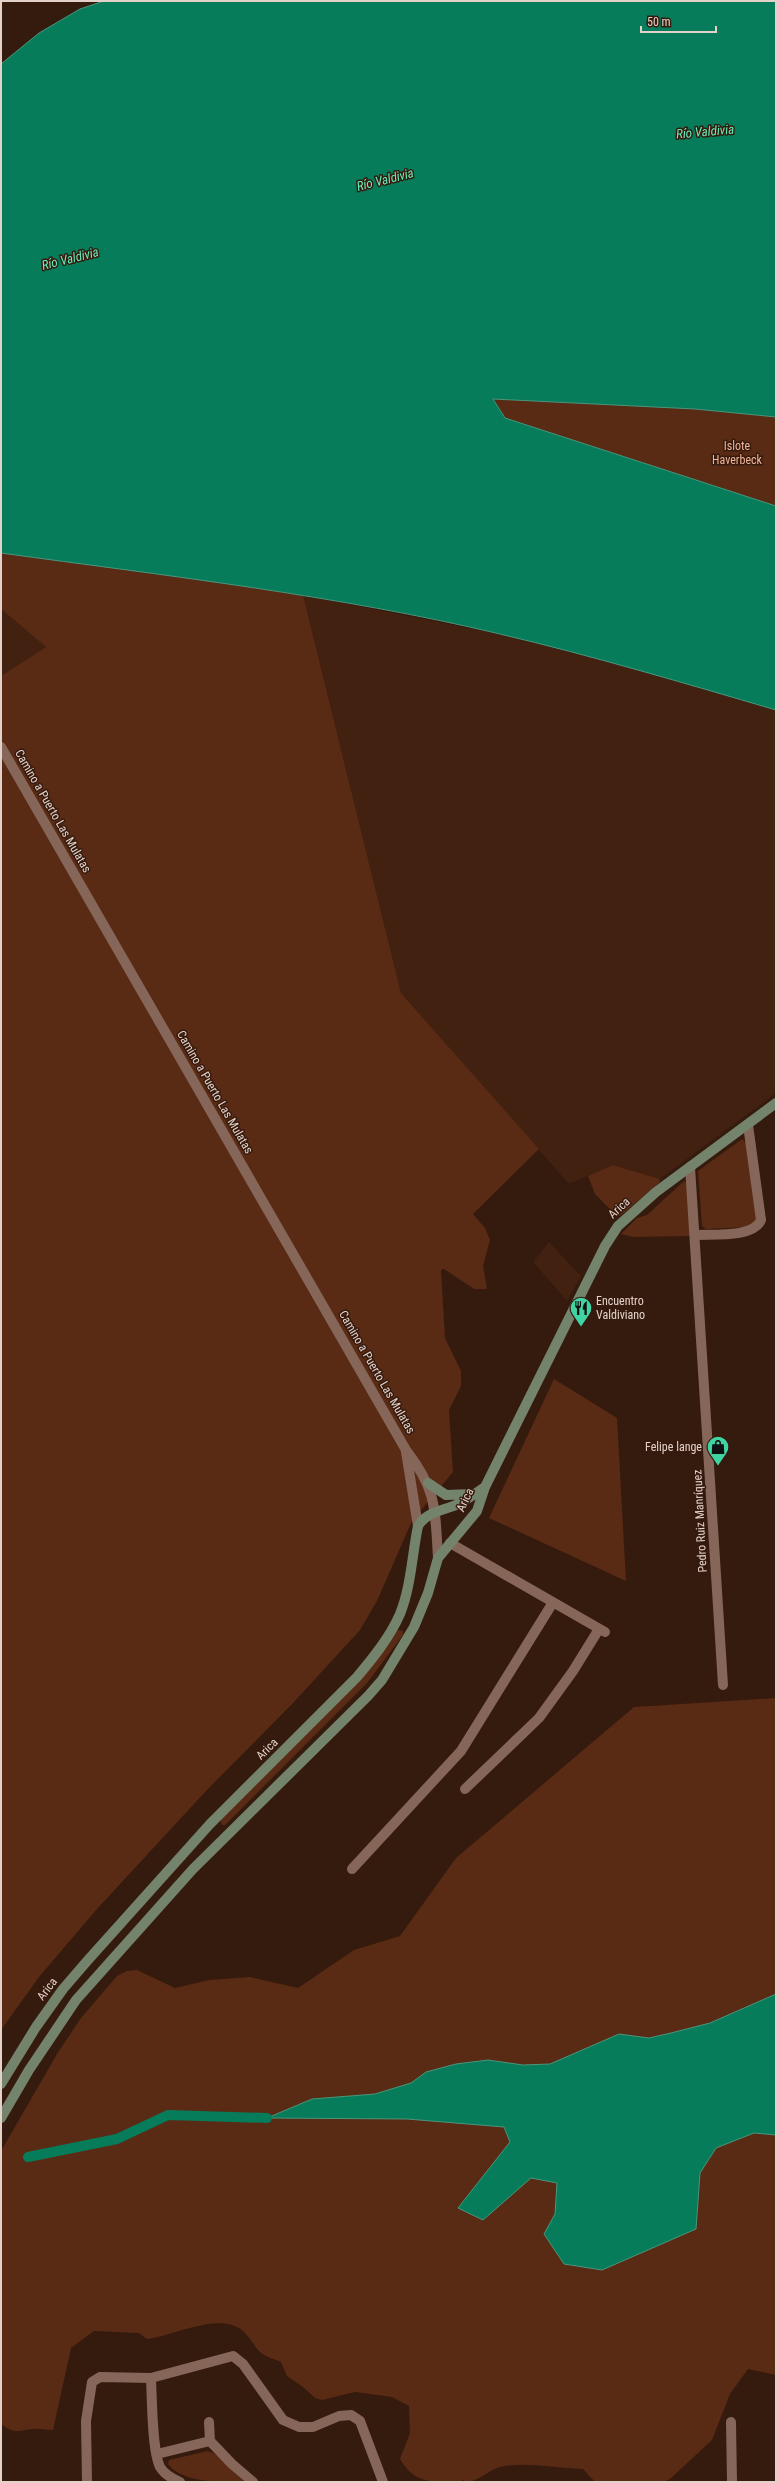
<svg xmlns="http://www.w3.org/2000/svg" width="777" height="2483" viewBox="0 0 777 2483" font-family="'Roboto Condensed',sans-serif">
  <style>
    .built { fill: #422111 }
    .green { fill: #592a14 }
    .water { fill: #067c5b; stroke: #49967c }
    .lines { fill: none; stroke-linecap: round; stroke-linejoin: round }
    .canal { stroke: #067c5b; stroke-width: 10 }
    .minor { stroke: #866658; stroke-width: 10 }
    .secondary { stroke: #73836c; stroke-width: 10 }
    .labels { text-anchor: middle; stroke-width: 3; stroke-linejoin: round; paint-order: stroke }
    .park-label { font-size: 12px; fill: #f2b499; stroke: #351a0e }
    .street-label { font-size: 12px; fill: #e4d2ca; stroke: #351a0e }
    .poi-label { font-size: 12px; fill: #e4d2ca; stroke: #351a0e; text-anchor: start }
    .water-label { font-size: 13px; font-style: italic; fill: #69edbc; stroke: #351a0e }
  </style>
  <rect width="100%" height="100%" fill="#351a0e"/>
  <path class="built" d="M303 595 499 634 643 671 776 710V1093L660 1179 613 1165 569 1184 401 993Z
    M1 609 46 647 1 676Z
    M549 1242 581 1276 567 1301 533 1262Z"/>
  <path class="green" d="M493 398 695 409 776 417V506L505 418Z
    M1 518 254 588 303 595 401 993 539 1149 473 1214 485 1228 490 1240 483 1266 487 1289H474L444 1269 441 1270 445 1338 461 1371V1386L449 1410 453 1472 412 1521 377 1601 360 1630 294 1702 206 1791 97 1909 39 1977 1 2030V676L46 647 1 609Z
    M742 1139 746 1143 757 1220 750 1227 706 1229 702 1226 698 1171Z
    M613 1165 660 1179 659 1183 620 1216 616 1215 595 1194 588 1176Z
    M684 1181 689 1186 691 1236 633 1237 621 1234 637 1218 647 1215Z
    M554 1379 617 1418 626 1581 489 1518Z
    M398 1630 403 1631V1635L367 1683 225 1825H222L220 1819 354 1686Z
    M776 1698V2375L748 2369 730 2394 712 2440 670 2479 663 2482H595L583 2469C559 2468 527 2462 505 2466 490 2468 479 2482 465 2482L464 2480 458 2482C429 2482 414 2483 400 2459L410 2433 409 2406 392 2397 355 2392 322 2400 315 2398 303 2387 287 2376 281 2362C275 2359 264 2357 259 2351 254 2346 250 2337 244 2332 221 2310 174 2336 147 2339L139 2333 94 2331 71 2348 53 2430C47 2430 39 2428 33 2429 18 2430 16 2435 1 2424V2151L57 2054 81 2018 117 1976 127 1971 137 1970 175 1988 209 1980 250 1977 298 1988 354 1950 400 1936 456 1858 634 1707Z
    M208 2451C223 2455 232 2472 245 2482 219 2482 182 2483 168 2464L169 2460Z"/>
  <path class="water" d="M104 1H776V417L695 409 493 399 505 418 776 506V710C684 683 593 656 500 634 336 595 168 576 1 553V64L39 33 80 9Z
    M776 1994V2135L754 2133 716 2148 700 2173 696 2229 602 2270 564 2264 544 2234 555 2214 557 2183 531 2178 483 2220 458 2208 510 2142 504 2127 407 2119 267 2118 312 2099 375 2094 411 2083 426 2072 456 2064 488 2060 523 2065 550 2064 619 2034 649 2038 671 2033 710 2023Z"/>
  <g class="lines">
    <path class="canal" d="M28 2157 117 2139 168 2115 267 2118"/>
    <path class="minor" d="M1 747 406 1450C437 1490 435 1509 438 1558
      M690 1167 723 1685
      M696 1235C713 1234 754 1238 761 1220L748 1125
      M406 1452 418 1526
      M450 1543 605 1632
      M465 1789 539 1718 573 1671 599 1629
      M352 1869 461 1751 552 1604
      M151 2378C152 2399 152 2451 160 2467 164 2474 173 2479 180 2482
      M209 2422 210 2441 232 2464 253 2482
      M731 2422 732 2482
      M157 2454 210 2441
      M87 2482 86 2421 92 2382 100 2377 151 2378 233 2356 243 2364 283 2420 299 2427H313L339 2416 351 2415 360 2421 383 2482"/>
    <path class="secondary" d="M428 1483 446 1495 472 1494
      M1 2084 36 2027 63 1989 88 1960 210 1824 357 1677C373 1658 390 1637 400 1614 411 1587 412 1555 418 1526 427 1511 443 1511 458 1504 467 1500 476 1493 485 1487
      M1 2118 29 2070 76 2000 193 1869 368 1696 382 1680 414 1627 428 1593 438 1558 477 1511 485 1487 605 1246 618 1226 656 1192 776 1103"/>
  </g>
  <defs>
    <g id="restaurant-pin" transform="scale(1.15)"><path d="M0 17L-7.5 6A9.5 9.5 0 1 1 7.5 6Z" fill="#3fd4a2" stroke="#351a0e"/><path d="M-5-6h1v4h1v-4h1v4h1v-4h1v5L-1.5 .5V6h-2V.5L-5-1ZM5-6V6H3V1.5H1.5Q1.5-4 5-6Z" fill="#111"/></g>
    <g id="shop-pin" transform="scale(1.15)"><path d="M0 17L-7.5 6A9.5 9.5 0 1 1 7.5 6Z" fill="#3fd4a2" stroke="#351a0e"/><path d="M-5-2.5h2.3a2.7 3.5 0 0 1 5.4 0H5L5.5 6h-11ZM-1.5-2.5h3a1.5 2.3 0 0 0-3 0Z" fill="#111"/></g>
  </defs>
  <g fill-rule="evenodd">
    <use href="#restaurant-pin" x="581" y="1308"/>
    <use href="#shop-pin" x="718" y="1447"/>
  </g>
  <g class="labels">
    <g class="park-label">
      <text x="737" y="450">Islote<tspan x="737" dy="14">Haverbeck</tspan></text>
    </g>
    <g class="street-label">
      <text transform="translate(53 811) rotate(60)" y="4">Camino a Puerto Las Mulatas</text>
      <text transform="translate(215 1092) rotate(60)" y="4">Camino a Puerto Las Mulatas</text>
      <text transform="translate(619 1208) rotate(-43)" y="4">Arica</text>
      <text transform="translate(377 1372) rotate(60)" y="4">Camino a Puerto Las Mulatas</text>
      <text transform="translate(465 1500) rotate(-65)" y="4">Arica</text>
      <text transform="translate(700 1521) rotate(-93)" y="4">Pedro Ruiz Manríquez</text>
      <text transform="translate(267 1749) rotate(-45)" y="4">Arica</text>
      <text transform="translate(47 1989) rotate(-53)" y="4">Arica</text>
    </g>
    <g class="poi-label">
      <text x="596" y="1305">Encuentro<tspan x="596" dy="14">Valdiviano</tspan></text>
      <text x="702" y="1451" text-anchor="end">Felipe lange</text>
    </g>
    <g class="water-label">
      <text transform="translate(705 131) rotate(-5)" y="5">Río Valdivia</text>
      <text transform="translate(385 179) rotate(-14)" y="5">Río Valdivia</text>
      <text transform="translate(70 258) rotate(-14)" y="5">Río Valdivia</text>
    </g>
  </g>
  <rect width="777" height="2483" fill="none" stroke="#e4d2ca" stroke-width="4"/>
  <path d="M641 26v6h75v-6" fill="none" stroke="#e4d2ca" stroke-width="2"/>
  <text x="647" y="26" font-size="12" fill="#e4d2ca" stroke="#351a0e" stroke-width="3" paint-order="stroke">50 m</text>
</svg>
